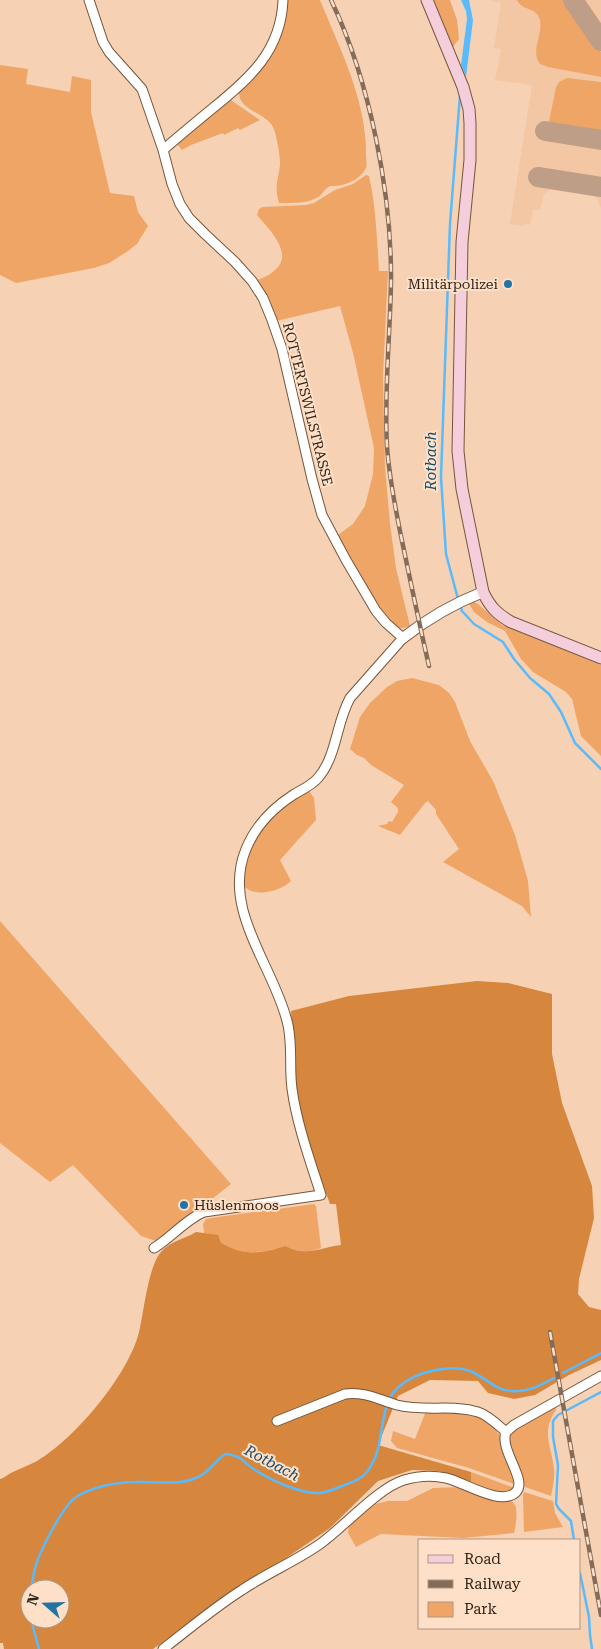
<svg xmlns="http://www.w3.org/2000/svg" width="601" height="1649" viewBox="0 0 601 1649" font-family="'Roboto Serif',serif">
  <style>
    .built { fill: #f3c7a4 }
    .green { fill: #efa565 }
    .forest { fill: #d6863d; fill-rule: evenodd }
    .water { fill: #59bbfc }
    .lines { fill: none; stroke-linecap: round; stroke-linejoin: round }
    .stream { stroke: #59bbfc; stroke-width: 2.5 }
    .taxiway { stroke: #be9e86; stroke-width: 20 }
    .minor-casing { stroke: #76563b; stroke-width: 11 }
    .tertiary-casing { stroke: #76563b; stroke-width: 12 }
    .secondary-casing { stroke: #76563b; stroke-width: 13 }
    .minor { stroke: #fff; stroke-width: 9 }
    .tertiary { stroke: #fff; stroke-width: 10 }
    .secondary { stroke: #f4cedb; stroke-width: 11 }
    .rail-casing { stroke: #846c59; stroke-width: 4.5 }
    .rail { stroke: #fee0c8; stroke-width: 2.5; stroke-dasharray: 8; stroke-linecap: butt }
    .poi-dot { fill: #2374a5; stroke: #fee0c8; stroke-width: 2 }
    .labels { text-anchor: middle; stroke-width: 4; stroke-linejoin: round; paint-order: stroke }
    .poi-label { font-size: 14px; fill: #33251a; stroke: #fee0c8; text-anchor: end }
    .street-label { font-size: 14px; fill: #33251a; stroke: #fee0c8 }
    .water-label { font-size: 15px; font-style: italic; fill: #144969; stroke: #fee0c8 }
  </style>
  <rect width="100%" height="100%" fill="#f7d1b3"/>
  <path class="built" d="M491 0H601V208L596 197 589 191 558 186 554 187 544 194 540 210 533 209 530 225 525 224 524 226 510 224 532 85 495 80 501 49 494 48 501 3Z"/>
  <path class="green" d="M286 0H320C340 49 366 100 366 153 366 158 367 164 366 168 360 181 342 187 330 186 324 189 323 194 318 197 308 204 291 203 279 203 274 185 278 182 280 165 281 159 276 132 273 127 266 113 238 110 239 92L260 68Z
    M433 0H450L457 20 459 39 453 47Z
    M517 0H566L601 52V77L548 67 540 64C530 51 543 35 540 20 537 7 522 11 517 0Z
    M0 65 28 69 26 84 70 92 72 76 91 80V112L110 193 134 196 138 212 148 226 137 244 128 251 109 263 94 268 16 283 0 275Z
    M567 78 601 82V136L548 127 556 87 559 82Z
    M229 99 260 120 240 130 238 128 224 135 223 133 191 145 182 150 176 143Z
    M366 175 369 176C376 207 377 239 379 271H388L383 376 385 467 390 524 396 568 410 626C406 627 402 629 398 628 381 623 348 553 338 535L353 524 365 506 373 474 374 448 353 353 340 306 276 321 255 281C262 278 271 275 276 269 294 253 268 228 257 215L259 209 263 207 306 205 314 203 335 190 353 184Z
    M468 602H474L478 604 502 625 601 665V756L581 736 572 699 566 692 533 672 521 659 505 631 487 622 474 612Z
    M412 678 439 685 449 693 455 702 470 741 493 781 515 835 528 881 531 917 522 906 443 862 459 849 436 814V810L428 801 425 803 400 835 378 826 387 824 389 821 392 822 398 812V808L391 802 404 785 371 765 364 758 357 755 350 749 360 717 370 703 387 687 397 681Z
    M309 791 314 798 316 820 280 860 291 881C281 891 254 899 243 885 244 879 244 872 245 866 248 831 280 805 309 791Z
    M0 921 231 1184 164 1237 156 1241 141 1236 73 1165 50 1182 0 1143Z
    M314 1204 316 1206 321 1248C307 1253 298 1252 284 1246 264 1253 243 1256 223 1245 216 1240 213 1234 204 1233L203 1224 206 1219 218 1217Z
    M556 1407V1410C541 1431 551 1445 554 1468 555 1477 553 1487 551 1496L525 1487 510 1448V1436L516 1430Z
    M426 1411 469 1413 480 1417 493 1427 500 1436 501 1443 515 1480 513 1481 514 1484 469 1468 397 1448 391 1441 393 1431 415 1439Z
    M471 1472 512 1487 513 1488 506 1493 491 1492 471 1483Z
    M463 1487C473 1491 485 1498 496 1501 502 1502 512 1498 515 1505 518 1511 516 1525 514 1533L463 1538 381 1534 356 1547 348 1533 349 1525 375 1504 388 1501H407L433 1488Z
    M524 1492 553 1501 555 1513 563 1527 524 1532 523 1495Z"/>
  <path class="forest" d="M477 981 508 983 552 994V1054L562 1103 592 1186 594 1218 579 1279 578 1294 589 1307 601 1310V1360L569 1375 535 1395 514 1399 488 1393 478 1381 430 1380 398 1396 378 1445 471 1472V1483L439 1471 412 1470 378 1481 330 1528 153 1649H4L3 1643H0V1479C5 1478 8 1474 13 1472 21 1468 30 1465 37 1461 75 1439 129 1374 139 1332 144 1312 148 1267 161 1252 170 1241 185 1239 196 1232L218 1235 221 1243C244 1256 260 1254 285 1246 308 1257 318 1248 341 1245L336 1204H330L305 1135 297 1099 291 1011 349 996ZM30 1589H60V1619H30Z"/>
  <path class="water" d="M461 0H469L473 20 466 77 461 65 467 19 466 11Z"/>
  <g class="lines">
    <path class="stream" d="M458 599 446 554 441 477 450 224 460 95
      M460 605 462 611 474 624 503 642 514 659 530 678 549 694 561 712 575 743 601 769
      M563 1373 601 1353
      M389 1400C399 1375 447 1362 470 1371 485 1377 495 1390 511 1391 527 1393 541 1385 554 1378
      M574 1540 571 1521 559 1509 556 1504 558 1465 553 1437V1421L558 1415 601 1392
      M580 1573 589 1617 590 1635 592 1649
      M31 1589C33 1579 34 1568 38 1559 44 1544 63 1506 76 1497 92 1487 116 1482 135 1482 155 1481 177 1486 196 1478 208 1474 215 1461 225 1454 240 1455 241 1460 252 1468 268 1479 299 1494 320 1493 327 1492 335 1489 342 1486 360 1480 367 1476 375 1458 382 1441 381 1422 387 1405
      M31 1619 39 1649"/>
    <path class="taxiway" d="M573 0 601 41
      M545 131 601 140
      M538 177 601 187"/>
    <g class="minor-casing">
      <path id="minor" d="M89 0 103 42 109 52 142 89 163 150 172 184 180 204 189 218 205 234 235 262 252 281 263 298 272 320 282 349 312 479 322 515 346 560 376 611 386 623 403 638 350 698C336 723 337 756 318 778 311 786 301 790 293 795 273 808 255 827 246 849 221 909 273 965 287 1021 293 1042 289 1067 292 1089 297 1125 310 1160 321 1195L204 1212C186 1219 171 1238 154 1248
        M163 150C179 136 196 122 213 108 250 78 281 51 283 0
        M277 1421 345 1394C364 1391 380 1400 397 1405 424 1412 452 1404 478 1412 488 1415 498 1425 506 1432L514 1425 601 1376
        M163 1649C189 1629 215 1607 242 1590 267 1573 296 1561 320 1544 345 1526 378 1488 404 1480 418 1476 432 1475 446 1478 464 1482 501 1507 516 1492 528 1480 499 1450 506 1432"/>
    </g>
    <g class="tertiary-casing">
      <path id="tertiary" d="M403 638C427 619 455 603 483 592"/>
    </g>
    <g class="secondary-casing">
      <path id="secondary" d="M427 0 463 87 469 109 470 123V160L462 242 458 451 462 489 483 592C490 607 497 614 511 622L601 658"/>
    </g>
    <use href="#minor" class="minor"/>
    <use href="#tertiary" class="tertiary"/>
    <use href="#secondary" class="secondary"/>
    <g class="rail-casing">
      <path id="rail" d="M331 0C370 81 392 194 391 283 390 338 384 392 387 446 389 477 395 506 401 536 410 579 419 623 429 666
        M550 1332 601 1615"/>
    </g>
    <use href="#rail" class="rail"/>
  </g>
  <g class="poi-dot">
    <circle cx="508" cy="284" r="5"/>
    <circle cx="184" cy="1205" r="5"/>
  </g>
  <g class="labels">
    <g class="poi-label">
      <text x="498" y="289">Militärpolizei</text>
      <text x="194" y="1210" text-anchor="start">Hüslenmoos</text>
    </g>
    <g class="street-label">
      <text transform="translate(308 404) rotate(76)" y="5">ROTTERTSWILSTRASSE</text>
    </g>
    <g class="water-label">
      <text transform="translate(431 461) rotate(-90)" y="5">Rotbach</text>
      <text transform="translate(272 1463) rotate(28)" y="5">Rotbach</text>
    </g>
  </g>
  <rect x="418" y="1539" width="162" height="90" fill="#fee0c8" stroke="#ad9582"/>
  <rect x="428" y="1555" width="25" height="8" fill="#f4cedb" stroke="#ad9582"/>
  <text x="464" y="1564" font-size="15" fill="#33251a">Road</text>
  <rect x="428" y="1580" width="25" height="8" fill="#846c59" stroke="#ad9582"/>
  <text x="464" y="1589" font-size="15" fill="#33251a">Railway</text>
  <rect x="428" y="1602" width="25" height="15" fill="#efa565" stroke="#ad9582"/>
  <text x="464" y="1614" font-size="15" fill="#33251a">Park</text>
  <g transform="translate(45 1604) rotate(290)"><circle r="24" fill="#fee0c8" stroke="#ad9582"/>
  <path d="M0-4L9 19L0 12L-9 19Z" fill="#2374a5"/>
  <text y="-8" font-size="14" font-weight="bold" text-anchor="middle" fill="#33251a">N</text>
  </g>
</svg>
